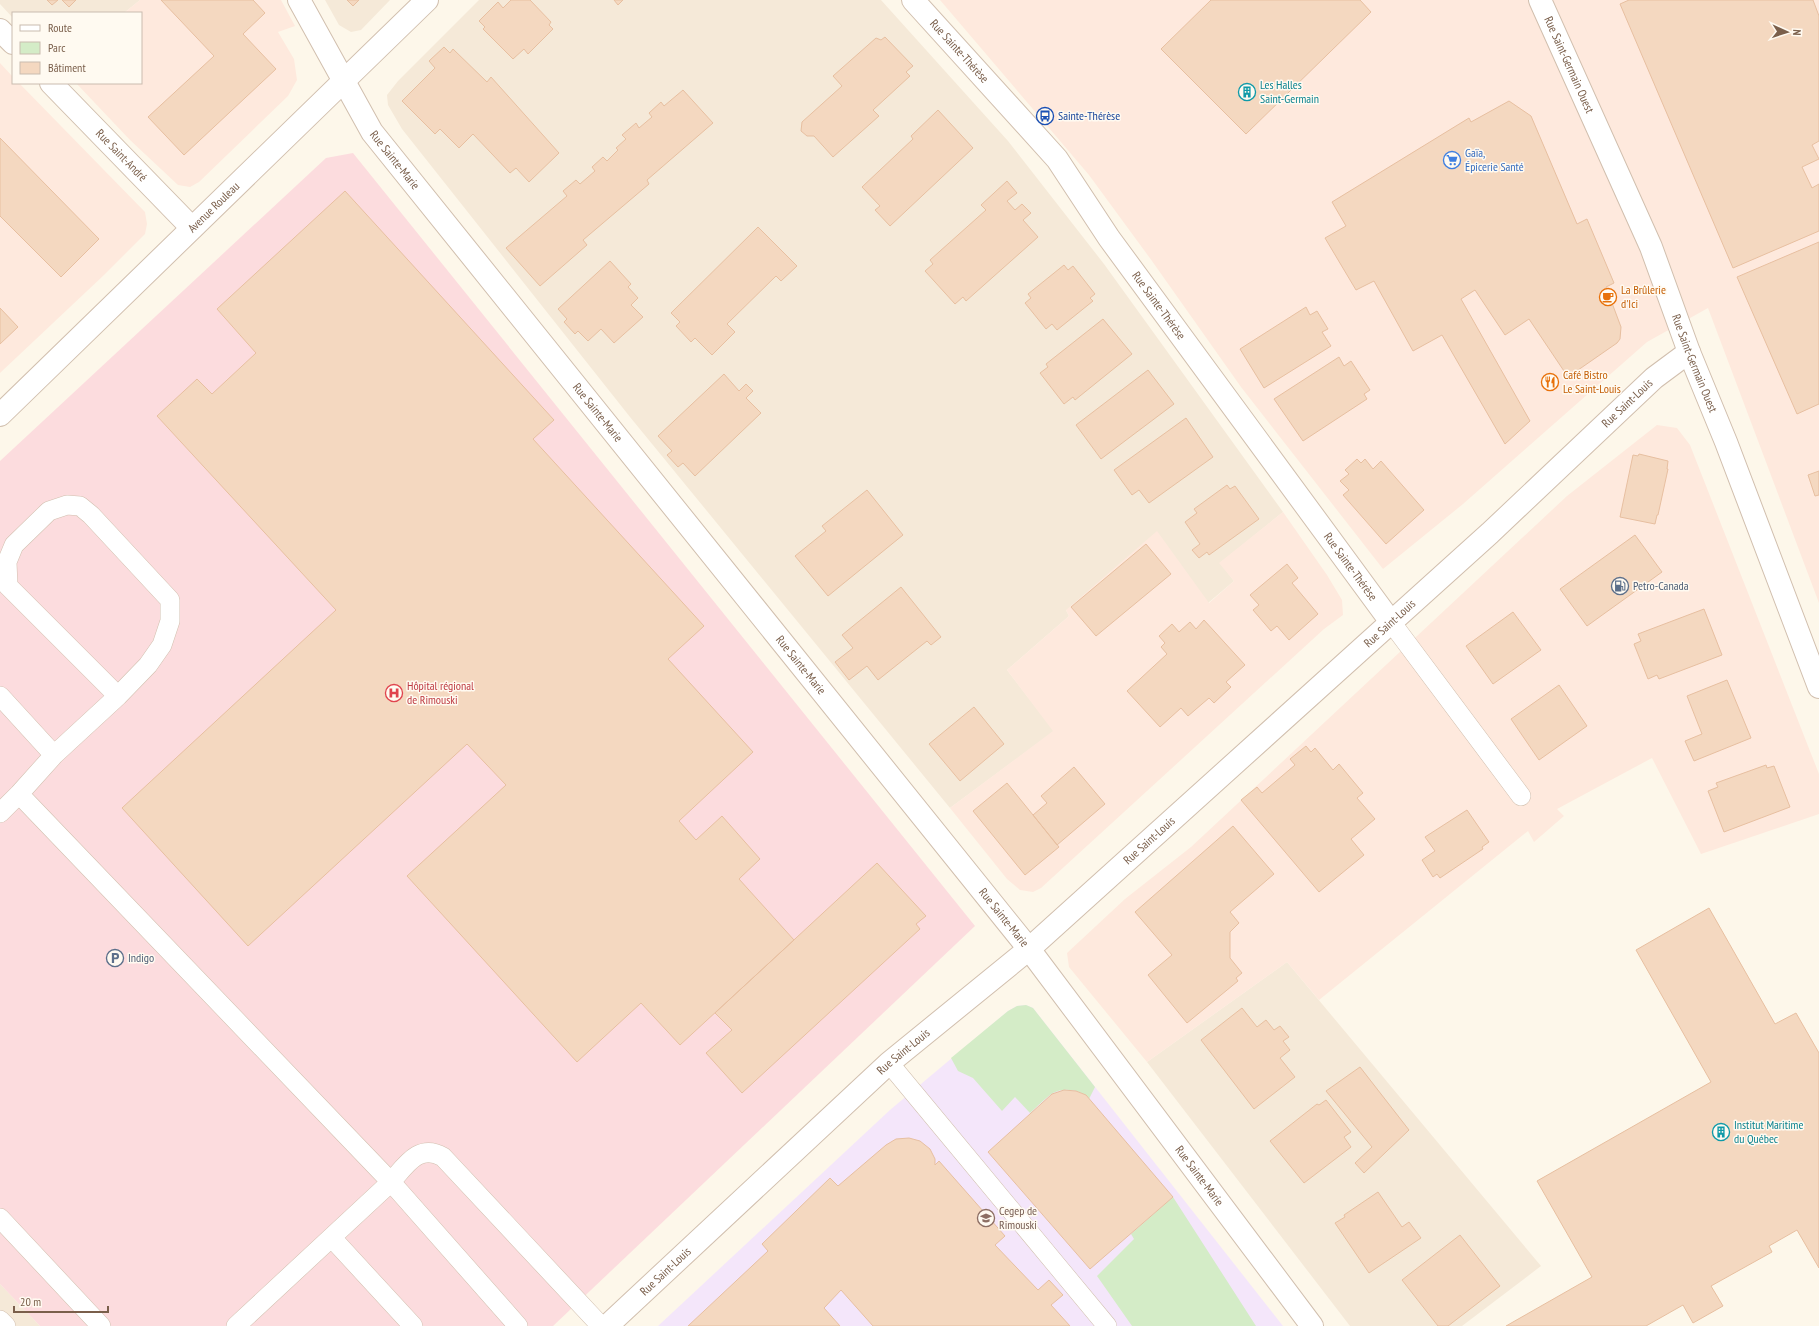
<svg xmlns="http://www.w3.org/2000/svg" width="1819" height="1326" viewBox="0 0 1819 1326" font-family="'PT Sans Narrow',sans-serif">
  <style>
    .residential { fill: #f5e9d8 }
    .commercial { fill: #fee9dd }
    .education { fill: #f4e6fa }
    .medical { fill: #fcdcde }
    .green { fill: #d4ecc7 }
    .building { fill: #f4d8c0; stroke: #e7bfa0 }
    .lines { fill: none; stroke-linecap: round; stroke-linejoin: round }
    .service-casing { stroke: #d1bfae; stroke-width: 20 }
    .minor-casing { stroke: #d1bfae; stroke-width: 24 }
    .tertiary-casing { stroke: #d1bfae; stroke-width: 24 }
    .service { stroke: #fff; stroke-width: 19 }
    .minor { stroke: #fff; stroke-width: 22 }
    .tertiary { stroke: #fff; stroke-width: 22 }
    .labels { text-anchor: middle; stroke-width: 3; stroke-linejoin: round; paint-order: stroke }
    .street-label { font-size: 12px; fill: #7a5f4b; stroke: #fffaf1 }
    .culture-label { font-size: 12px; fill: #0d838f; stroke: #fffaf1; text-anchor: start }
    .transit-label { font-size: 12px; fill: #164399; stroke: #fffaf1; text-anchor: start }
    .shop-label { font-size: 12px; fill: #366cbe; stroke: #fffaf1; text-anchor: start }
    .food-label { font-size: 12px; fill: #c56008; stroke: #fffaf1; text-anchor: start }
    .service-label { font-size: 12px; fill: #4e5e75; stroke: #fffaf1; text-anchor: start }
    .health-label { font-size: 12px; fill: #be3a42; stroke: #fffaf1; text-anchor: start }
    .education-label { font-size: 12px; fill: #785e54; stroke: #fffaf1; text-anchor: start }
  </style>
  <rect width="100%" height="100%" fill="#fdf7ea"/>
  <path class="residential" d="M0 0H140L124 13H13V18L0 4Z
    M325 0H390L361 30 351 32 339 25Z
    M479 0H881L1008 141 1104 264 1283 512 1220 563 1234 581 1208 603 1066 610 1069 616 1007 670 1054 731 950 808 630 417 402 129 388 105 387 95 398 81Z
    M1287 962 1541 1266 1462 1326H1350L1147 1062Z
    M0 1284 40 1326H0Z"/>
  <path class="commercial" d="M140 0H281L295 26 278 32 294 59 297 80 288 96 199 182 190 187 178 185 130 140 76 83H141V13H124Z
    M940 0H1819V603L1708 308 1647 342 1463 504 1383 569 1241 387 1152 261 1089 175Z
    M0 63 13 77V83H19L145 212 147 224 145 234 104 275 0 373Z
    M1657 425 1677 428 1690 445 1819 774V814L1701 854 1652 758 1557 809 1564 816 1534 842 1528 831 1319 1000 1287 962 1147 1062 1069 967 1067 953 1125 899 1191 847 1567 496Z
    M1283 512 1327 575 1342 600 1343 615 1324 629 1041 888 1033 892 1020 890 1007 879 950 808 1053 731 1007 670 1069 616 1066 610 1157 531 1209 603 1234 581 1219 563Z"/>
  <path class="education" d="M1026 1005 1033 1008 1283 1326H658L890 1110 1008 1011 1017 1006Z"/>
  <path class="medical" d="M353 153 975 926 553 1326H40L0 1284V461L326 158Z"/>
  <path class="green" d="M1026 1005 1033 1008 1095 1087 1089 1099C1081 1089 1063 1087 1053 1093 1045 1098 1037 1107 1030 1113L1015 1097 1002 1111 973 1078 958 1071 951 1058 1008 1011 1017 1006Z
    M1173 1197 1256 1326H1132L1097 1276 1134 1239 1131 1234Z"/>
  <path class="building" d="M47 0H58L52 5Z
    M62 0H76L69 7Z
    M161 0H253L265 13 243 34 276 69 184 155 148 117 214 56Z
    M347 0H359L353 6Z
    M511 0H530L551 22 549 25 553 29 528 54 524 49 513 59 483 29 485 27 479 21 498 2 503 8Z
    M614 0H623L618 5Z
    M1211 0H1360L1371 12 1246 134 1161 49Z
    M1629 0H1813L1819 16V141L1812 145 1819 159 1802 167 1812 188 1819 184V231L1733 268 1620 4Z
    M885 37 913 66 906 72 910 76 873 110 879 116 833 157 814 136H807L801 131 802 122 842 86 833 76 876 38 881 40Z
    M444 47 450 53 453 49 487 82 491 77 559 153 529 182 516 168 510 173 473 134 459 148 440 129 435 134 402 101 435 68 429 61Z
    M683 90 713 123 647 180 649 184 583 240 587 245 540 286 506 248 567 196 563 191 576 180 580 184 595 171 592 167 603 157 607 161 618 150 616 148 626 139 622 135 636 123 639 128 652 117 649 113 661 102 664 106Z
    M1509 101 1531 116 1577 224 1587 219 1614 283 1606 287 1621 327 1620 339 1617 343 1568 377 1529 319 1505 335 1475 290 1461 299 1530 421 1505 444 1442 335 1413 351 1374 281 1356 290 1325 238 1346 226 1332 202 1469 118 1471 122Z
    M938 110 973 148 890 226 875 210 880 206 862 187 913 139 911 136Z
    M0 138 99 239 61 277 0 216Z
    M1007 181 1017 193 1007 201 1015 210 1022 204 1031 213 1023 220 1038 237 966 301 963 297 955 304 925 271 933 264 930 260 986 210 981 205Z
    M345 191 554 420 533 439 704 626 668 659 753 752 679 821 696 840 722 816 760 859 739 879 794 940 680 1045 641 1003 577 1062 407 876 506 785 467 744 248 946 122 808 336 610 157 416 197 379 212 394 256 353 217 309Z
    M758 227 797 266 781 281 776 276 727 324 735 332 712 355 695 338 691 342 676 326 680 322 671 313Z
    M1819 242V404L1797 414 1737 277Z
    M610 261 631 284 628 287 638 298 631 305 643 317 614 343 601 329 588 341 578 331 575 334 564 322 567 319 558 309Z
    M1064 265 1068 270 1073 266 1095 294 1090 298 1093 301 1057 330 1052 324 1046 329 1025 303 1031 298 1028 294Z
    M1306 307 1310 315 1317 311 1328 329 1322 332 1331 346 1264 388 1240 349Z
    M0 308 18 327 0 344Z
    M1103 319 1132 354 1075 400 1073 397 1064 404 1040 373 1048 367 1046 364Z
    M1339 357 1344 366 1351 361 1370 390 1364 394 1367 399 1303 441 1274 399Z
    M1148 370 1174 404 1101 459 1076 425Z
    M724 374 739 391 746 384 753 391 746 398 761 413 695 476 683 463 678 467 667 455 672 451 658 436Z
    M1186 418 1213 457 1149 503 1139 490 1132 495 1114 470Z
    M1639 454 1668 461 1667 469H1668L1658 515H1657L1655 524 1620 517 1633 455 1638 456Z
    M1357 459 1361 463 1365 459 1373 469 1381 461 1424 510 1386 544 1343 495 1349 490 1340 481 1349 474 1345 470Z
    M1819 471V495L1815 496 1808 475Z
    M1227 485 1230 489 1235 486 1259 519 1209 555 1207 552 1199 558 1192 550 1200 544 1185 522 1197 513 1194 509Z
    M867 490 903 535 828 596 795 556 826 531 822 526Z
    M1635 535 1662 572 1587 626 1560 589Z
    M1146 544 1171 574 1096 636 1071 607Z
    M1287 564 1298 578 1292 583 1318 614 1289 640 1277 626 1271 631 1253 610 1259 605 1250 595Z
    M901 587 941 637 931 645 927 641 878 680 867 666 849 680 835 662 853 648 842 635Z
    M1704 609 1722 655 1659 679 1657 675 1648 679 1634 644 1641 641 1638 634Z
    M1513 612 1541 650 1493 684 1466 646Z
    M1204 620 1245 665 1226 682 1231 687 1214 703 1209 698 1188 716 1181 708 1160 727 1127 691 1167 654 1161 647 1165 643 1159 636 1172 624 1179 632 1190 622 1196 629Z
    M1727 680 1751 738 1694 761 1685 741 1702 734 1687 696Z
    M1559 685 1587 726 1539 760 1511 719Z
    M974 707 1004 744 960 781 929 744Z
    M1306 746 1311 752 1315 748 1333 770 1339 764 1363 793 1357 798 1375 819 1351 839 1364 855 1319 892 1241 800 1257 787 1262 793 1295 765 1290 759Z
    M1766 765 1767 768 1774 766 1790 807 1724 832 1708 791 1718 787 1716 783Z
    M1074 767 1105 804 1057 845 1033 815 1047 803 1041 796Z
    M1007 783 1059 847 1025 875 973 811Z
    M1467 810 1489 842 1482 847 1483 849 1440 878 1437 874 1433 877 1422 860 1435 851 1425 837Z
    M1233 826 1274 874 1230 912 1239 923 1230 932V958L1242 973 1236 978 1238 981 1187 1023 1148 975 1172 955 1135 912Z
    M877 863 926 916 916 924 920 929 742 1093 706 1053 732 1030 715 1013Z
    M1709 908 1775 1024 1796 1013 1819 1053V1268L1797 1230 1769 1246 1772 1252 1711 1286 1723 1306 1693 1323 1683 1305 1646 1326H1506L1592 1277 1537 1181 1711 1082 1636 950Z
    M1242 1008 1257 1027 1266 1020 1274 1030 1280 1026 1289 1037 1283 1041 1290 1050 1280 1058 1295 1077 1254 1109 1201 1040Z
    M1360 1067 1409 1130 1364 1173 1355 1163 1372 1147 1326 1091Z
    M1064 1090 1076 1091 1086 1095 1173 1197 1090 1269 988 1152 1052 1094Z
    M1326 1100 1351 1132 1344 1137 1351 1147 1304 1183 1270 1141 1317 1104 1319 1105Z
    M909 1138 920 1141 930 1149 935 1159V1165L939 1161 1005 1236 995 1245 1038 1290 1049 1280 1063 1295 1051 1305 1070 1326H873L841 1290 824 1308 840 1326H688L768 1251 762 1244 830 1178 838 1186 886 1145 896 1139Z
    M1378 1192 1402 1227 1409 1222 1421 1238 1369 1273 1335 1223 1345 1217 1344 1215Z
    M1460 1235 1500 1286 1448 1326H1438L1402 1280Z"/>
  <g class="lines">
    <g class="service-casing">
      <path id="service" d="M1391 622 1521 796
        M0 696 54 755 19 794 0 813
        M54 755 118 696 148 665 162 645 170 621V600L91 515 80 506 67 505 49 511 14 545 7 562 8 586 118 696
        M19 794 391 1182 518 1326
        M889 1063 1107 1326
        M0 1218 101 1326
        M332 1238 413 1326
        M0 1320 6 1326
        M236 1326 391 1182C406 1165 419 1143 443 1157L601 1326"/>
    </g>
    <g class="minor-casing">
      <g id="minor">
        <path id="s1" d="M299 0 372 132 1029 949 1312 1326"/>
        <path id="s2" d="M913 0 1057 159 1109 238 1391 622"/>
        <path d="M0 30 13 43"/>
        <path id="s3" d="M51 83 192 228"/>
      </g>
    </g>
    <g class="tertiary-casing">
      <g id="tertiary">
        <path id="s4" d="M1540 0 1651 247 1689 352 1726 442 1819 687"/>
        <path id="s5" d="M0 415 427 0"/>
        <path id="s6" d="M607 1326 889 1063 1029 949 1490 533 1654 378 1689 352"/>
      </g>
    </g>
    <use href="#service" class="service"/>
    <use href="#minor" class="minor"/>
    <use href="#tertiary" class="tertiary"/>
  </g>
  <defs>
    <g id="building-ring" transform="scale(0.9)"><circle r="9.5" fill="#fffaf1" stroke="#0f9aa8" stroke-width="1.5"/><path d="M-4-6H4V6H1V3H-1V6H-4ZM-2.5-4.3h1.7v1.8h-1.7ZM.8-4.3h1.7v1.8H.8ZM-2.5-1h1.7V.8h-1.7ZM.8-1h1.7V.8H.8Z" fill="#0f9aa8"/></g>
    <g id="bus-ring" transform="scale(0.9)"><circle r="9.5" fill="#fffaf1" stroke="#1a4fb4" stroke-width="1.5"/><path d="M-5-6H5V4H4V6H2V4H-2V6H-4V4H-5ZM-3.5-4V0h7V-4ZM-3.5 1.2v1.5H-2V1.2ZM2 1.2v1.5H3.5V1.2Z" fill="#1a4fb4"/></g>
    <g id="supermarket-ring" transform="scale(0.9)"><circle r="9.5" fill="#fffaf1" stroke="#3f7fe0" stroke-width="1.5"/><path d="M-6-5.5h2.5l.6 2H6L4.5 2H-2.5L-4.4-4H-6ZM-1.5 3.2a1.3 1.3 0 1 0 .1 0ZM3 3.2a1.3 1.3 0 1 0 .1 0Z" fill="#3f7fe0"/></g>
    <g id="cafe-ring" transform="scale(0.9)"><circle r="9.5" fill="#fffaf1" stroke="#e8710a" stroke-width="1.5"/><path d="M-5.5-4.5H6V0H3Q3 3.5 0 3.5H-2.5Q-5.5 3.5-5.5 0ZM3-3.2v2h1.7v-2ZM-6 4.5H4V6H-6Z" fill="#e8710a"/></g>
    <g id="restaurant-ring" transform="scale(0.9)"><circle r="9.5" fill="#fffaf1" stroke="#e8710a" stroke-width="1.5"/><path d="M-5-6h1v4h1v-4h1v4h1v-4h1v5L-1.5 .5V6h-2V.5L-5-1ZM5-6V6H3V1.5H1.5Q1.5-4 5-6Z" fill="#e8710a"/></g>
    <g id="fuel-ring" transform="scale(0.9)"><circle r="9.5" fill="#fffaf1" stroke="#5c6f8a" stroke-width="1.5"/><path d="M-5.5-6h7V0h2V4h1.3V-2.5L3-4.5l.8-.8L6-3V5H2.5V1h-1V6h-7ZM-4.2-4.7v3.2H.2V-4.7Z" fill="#5c6f8a"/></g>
    <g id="hospital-ring" transform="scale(0.9)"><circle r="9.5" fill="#fffaf1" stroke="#e0444e" stroke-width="1.5"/><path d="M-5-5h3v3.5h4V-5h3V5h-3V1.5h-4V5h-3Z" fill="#e0444e"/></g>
    <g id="parking-ring" transform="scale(0.9)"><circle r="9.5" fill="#fffaf1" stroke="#5c6f8a" stroke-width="1.5"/><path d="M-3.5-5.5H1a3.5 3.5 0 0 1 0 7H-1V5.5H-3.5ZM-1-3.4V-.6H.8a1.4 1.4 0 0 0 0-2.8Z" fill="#5c6f8a"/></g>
    <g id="university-ring" transform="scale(0.9)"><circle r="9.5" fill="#fffaf1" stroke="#8d6e63" stroke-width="1.5"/><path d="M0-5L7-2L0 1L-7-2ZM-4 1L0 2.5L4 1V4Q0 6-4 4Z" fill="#8d6e63"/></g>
  </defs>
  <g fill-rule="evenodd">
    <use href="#building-ring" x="1247" y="92"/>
    <use href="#bus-ring" x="1045" y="116"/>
    <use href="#supermarket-ring" x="1452" y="160"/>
    <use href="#cafe-ring" x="1608" y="297"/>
    <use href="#restaurant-ring" x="1550" y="382"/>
    <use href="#fuel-ring" x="1620" y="586"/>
    <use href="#hospital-ring" x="394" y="693"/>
    <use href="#parking-ring" x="115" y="958"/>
    <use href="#building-ring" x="1721" y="1132"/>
    <use href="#university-ring" x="986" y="1218"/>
  </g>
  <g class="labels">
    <g class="street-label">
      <text dy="4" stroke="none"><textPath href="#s2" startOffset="69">Rue Sainte-Thérèse</textPath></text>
      <text dy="4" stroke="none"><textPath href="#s4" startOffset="71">Rue Saint-Germain Ouest</textPath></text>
      <text dy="4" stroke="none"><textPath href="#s3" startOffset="101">Rue Saint-André</textPath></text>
      <text dy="4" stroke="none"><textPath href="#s1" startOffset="187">Rue Sainte-Marie</textPath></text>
      <text dy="4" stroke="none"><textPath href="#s5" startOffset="298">Avenue Rouleau</textPath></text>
      <text dy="4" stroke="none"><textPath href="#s2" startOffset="393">Rue Sainte-Thérèse</textPath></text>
      <text dy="4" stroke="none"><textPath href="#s4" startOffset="395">Rue Saint-Germain Ouest</textPath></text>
      <text dy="4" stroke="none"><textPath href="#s6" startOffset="1376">Rue Saint-Louis</textPath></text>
      <text dy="4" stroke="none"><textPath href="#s1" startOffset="511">Rue Sainte-Marie</textPath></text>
      <text dy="4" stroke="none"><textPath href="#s2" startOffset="717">Rue Sainte-Thérèse</textPath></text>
      <text dy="4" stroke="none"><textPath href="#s6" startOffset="1052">Rue Saint-Louis</textPath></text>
      <text dy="4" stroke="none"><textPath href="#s1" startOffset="835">Rue Sainte-Marie</textPath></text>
      <text dy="4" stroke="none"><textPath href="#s6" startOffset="728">Rue Saint-Louis</textPath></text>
      <text dy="4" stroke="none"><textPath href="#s1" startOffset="1159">Rue Sainte-Marie</textPath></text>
      <text dy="4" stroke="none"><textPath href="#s6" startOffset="404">Rue Saint-Louis</textPath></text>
      <text dy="4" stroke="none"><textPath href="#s1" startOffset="1483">Rue Sainte-Marie</textPath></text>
      <text dy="4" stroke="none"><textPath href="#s6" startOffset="80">Rue Saint-Louis</textPath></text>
    </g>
    <g class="culture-label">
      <text x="1260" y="89">Les Halles<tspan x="1260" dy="14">Saint-Germain</tspan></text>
      <text x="1734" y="1129">Institut Maritime<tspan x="1734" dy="14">du Québec</tspan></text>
    </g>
    <g class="transit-label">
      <text x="1058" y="120">Sainte-Thérèse</text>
    </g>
    <g class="shop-label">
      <text x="1465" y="157">Gaïa,<tspan x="1465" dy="14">Épicerie Santé</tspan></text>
    </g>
    <g class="food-label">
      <text x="1621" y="294">La Brûlerie<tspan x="1621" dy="14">d'Ici</tspan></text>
      <text x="1563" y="379">Café Bistro<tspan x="1563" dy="14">Le Saint-Louis</tspan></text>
    </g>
    <g class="service-label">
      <text x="1633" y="590">Petro-Canada</text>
      <text x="128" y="962">Indigo</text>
    </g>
    <g class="health-label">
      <text x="407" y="690">Hôpital régional<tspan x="407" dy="14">de Rimouski</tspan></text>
    </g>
    <g class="education-label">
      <text x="999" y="1215">Cegep de<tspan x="999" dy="14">Rimouski</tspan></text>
    </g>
  </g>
  <rect x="12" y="12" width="130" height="72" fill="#fffaf1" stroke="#cabcaf"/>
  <rect x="20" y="25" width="20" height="6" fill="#ffffff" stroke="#cabcaf"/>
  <text x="48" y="32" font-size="12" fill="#7a5f4b">Route</text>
  <rect x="20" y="42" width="20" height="12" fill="#d4ecc7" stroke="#cabcaf"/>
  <text x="48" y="52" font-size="12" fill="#7a5f4b">Parc</text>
  <rect x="20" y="62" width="20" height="12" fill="#f4d8c0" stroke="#cabcaf"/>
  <text x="48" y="72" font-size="12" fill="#7a5f4b">Bâtiment</text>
  <g transform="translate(1787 32) rotate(93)" stroke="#fffaf1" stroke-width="3" paint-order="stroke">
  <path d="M0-3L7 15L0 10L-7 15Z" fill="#7a5f4b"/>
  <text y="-6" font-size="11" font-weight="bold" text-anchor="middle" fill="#7a5f4b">N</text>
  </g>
  <path d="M14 1306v6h94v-6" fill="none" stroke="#7a5f4b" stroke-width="2"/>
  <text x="20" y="1306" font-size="12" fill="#7a5f4b" stroke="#fffaf1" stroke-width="3" paint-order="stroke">20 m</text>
</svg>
